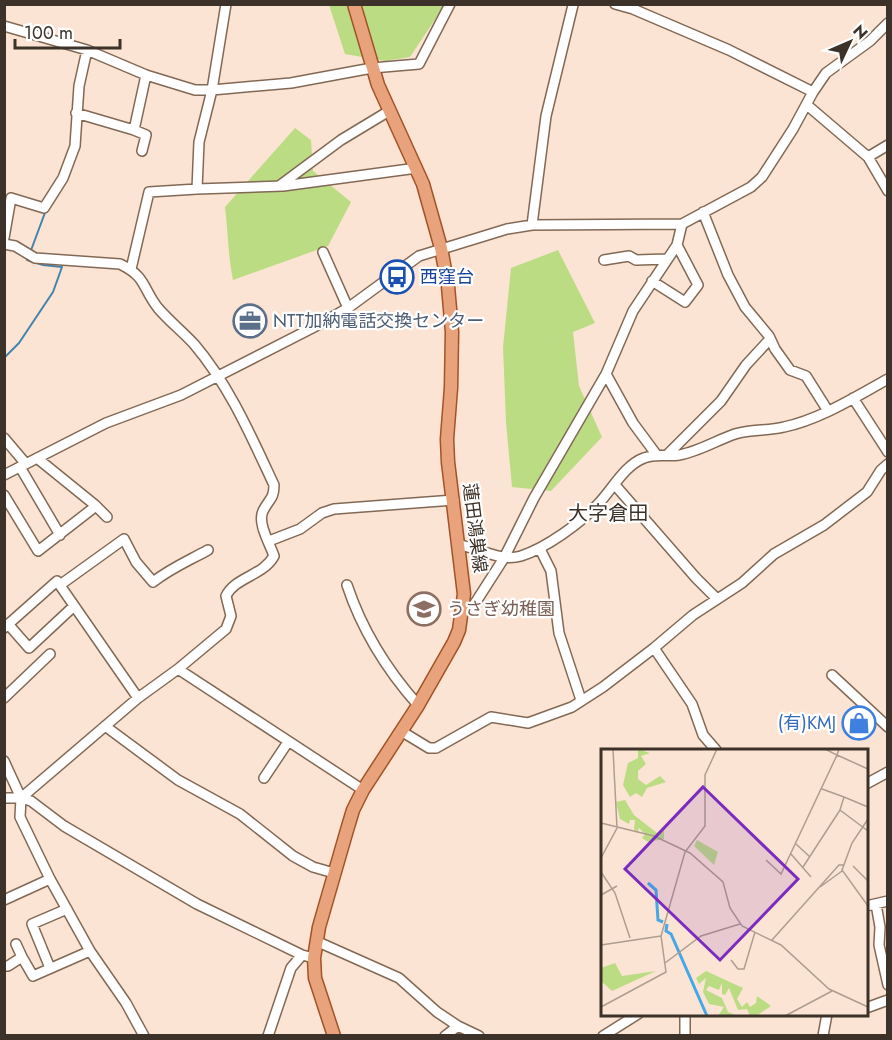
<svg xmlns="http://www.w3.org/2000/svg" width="892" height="1040" viewBox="0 0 892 1040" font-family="Jost,'Noto Sans JP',sans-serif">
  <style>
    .green { fill: #bcdc84 }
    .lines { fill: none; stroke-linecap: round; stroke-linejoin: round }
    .stream { stroke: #4384ad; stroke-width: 2 }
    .minor-casing { stroke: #826956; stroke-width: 12 }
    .major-casing { stroke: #a25327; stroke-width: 15 }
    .minor { stroke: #fff; stroke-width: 9 }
    .major { stroke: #e8a37d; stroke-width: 12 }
    .labels { text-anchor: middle; stroke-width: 4.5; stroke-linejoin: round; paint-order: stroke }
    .transit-label { font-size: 18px; fill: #164399; stroke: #fff; text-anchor: start }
    .service-label { font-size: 18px; fill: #4e5e75; stroke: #fff; text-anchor: start }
    .street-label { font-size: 18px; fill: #3d3229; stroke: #fff }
    .education-label { font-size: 18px; fill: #785e54; stroke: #fff; text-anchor: start }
    .shop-label { font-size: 18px; fill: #366cbe; stroke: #fff; text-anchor: end }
    .neighbourhood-label { font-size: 20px; fill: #3d3229; stroke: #fff }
    .inset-river { fill: none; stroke: #45a7e6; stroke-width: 3 }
    .inset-road { fill: none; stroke: #af9d8f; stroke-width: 1.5 }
    .view { fill: #7b2cbf; fill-opacity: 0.15; stroke: #7b2cbf; stroke-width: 3 }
    .inset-edge { fill: none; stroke: #3d3229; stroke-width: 3 }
  </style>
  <rect width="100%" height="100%" fill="#fbe4d3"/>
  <path class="green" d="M440 4 444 6 410 57 385 61 345 54 329 5Z
    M295 128 311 140 313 171 351 202 328 246 233 280C228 256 228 231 225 207Z
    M558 250 595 323 573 332 579 386 602 437 551 491 512 487 506 422 503 347 511 268Z"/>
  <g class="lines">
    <path class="stream" d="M30 253 46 210
      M4 358 19 343 53 292 62 267 43 265 27 260 28 258"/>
    <g class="minor-casing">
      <path id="minor" d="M615 4 633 9 729 50 813 92
        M4 26 87 50 146 75 195 90H212L291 83 372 68 419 64 450 4
        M807 105 868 157 888 191
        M76 113 134 130
        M142 151 146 135 134 130 146 75
        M868 157 888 145
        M279 186 341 140 389 111
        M197 189 283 186 417 168
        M703 212 728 275 745 307 769 336 775 349 790 370 806 376 828 411
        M532 225 546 116 573 5
        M4 238 11 198 44 208 63 178 75 146 79 86 87 50
        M4 244 15 246 35 258 120 264C147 277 142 288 158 308 169 321 183 332 194 344 229 385 251 436 274 485 274 499 269 499 263 511 257 523 270 544 274 556 263 576 235 577 226 596L231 616 226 629 178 669 138 698 21 798
        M323 252 348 308
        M604 260 629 256 636 260 667 259
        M131 269 149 192 197 189 199 142 212 90 226 4
        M652 281 685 302 698 285 677 245
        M606 374 633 423 656 454
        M853 398 888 452
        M4 438 26 464
        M667 455 721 401 746 365 770 339
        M37 458 95 505 107 517
        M20 467 60 535
        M4 475 106 423 181 395 322 323 348 308 419 256 507 229 532 225 682 224 751 187 762 177 793 129 813 92 826 73 870 41 888 23
        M615 485 696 578 717 599
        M4 495 38 551 96 506
        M269 541 300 529 322 513 334 509 454 500
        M459 545C480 548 500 562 521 556 546 548 581 523 599 503 613 488 625 465 644 458 656 453 667 457 679 455 698 452 717 440 735 434 751 429 768 431 784 427 821 419 855 397 888 379
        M540 549 551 571 559 633 581 700
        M60 585 124 539 136 562 153 582C171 568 188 561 208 550
        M347 585C362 630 386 669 418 705
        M463 609 472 608 504 558 534 498 606 374 633 311 677 245 682 224
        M8 624 29 648 74 606
        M4 628 57 581 138 698
        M654 648 692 704 703 735 716 750
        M178 669 363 790
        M832 675 888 727
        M4 698 50 654
        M105 726 178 780 240 814 293 856 313 867 334 873
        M401 731 429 748H436L491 717 528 723 572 707 603 687 654 648 693 615 742 583 774 554 824 525 867 492 881 470 888 464
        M4 761 21 798 20 817 50 879 90 951 126 1003 144 1036
        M264 778 288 742
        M866 784 888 772
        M4 798H21L31 801 64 826 197 904 302 955 314 958
        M4 900 50 879
        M876 904 880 927 879 945 888 985
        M866 906 888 901
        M316 941 399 978 437 1012 458 1026 479 1036
        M16 944 22 957
        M4 966H8L22 957 33 976 90 951
        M50 968 32 924 67 909
        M866 1008 888 1000
        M268 1036 291 968 302 955
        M445 1036 458 1026
        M603 1036 638 1014
        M685 1036V1014
        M823 1036 827 1014"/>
    </g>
    <g class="major-casing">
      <path id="major" d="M334 1036 315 978 314 958 319 927 347 830 353 810 363 790 417 707 454 642 459 630 464 594 448 462 447 439 451 388 452 332 448 286 441 248 423 184 378 85 354 4"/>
    </g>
    <use href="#minor" class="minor"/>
    <use href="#major" class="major"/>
  </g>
  <defs>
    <g id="bus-ring" transform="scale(1.725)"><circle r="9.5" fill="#fff" stroke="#1a4fb4" stroke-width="1.5"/><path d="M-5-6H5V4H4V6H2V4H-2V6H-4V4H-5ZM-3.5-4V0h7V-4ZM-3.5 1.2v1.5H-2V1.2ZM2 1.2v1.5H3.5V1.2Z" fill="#1a4fb4"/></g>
    <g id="office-ring" transform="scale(1.725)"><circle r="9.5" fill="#fff" stroke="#5c6f8a" stroke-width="1.5"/><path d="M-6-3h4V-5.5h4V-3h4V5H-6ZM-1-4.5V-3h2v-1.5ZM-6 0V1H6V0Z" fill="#5c6f8a"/></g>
    <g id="school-ring" transform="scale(1.725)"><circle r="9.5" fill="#fff" stroke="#8d6e63" stroke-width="1.5"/><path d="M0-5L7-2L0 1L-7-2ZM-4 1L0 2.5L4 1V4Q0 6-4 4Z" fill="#8d6e63"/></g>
    <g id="shop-ring" transform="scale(1.725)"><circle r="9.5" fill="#fff" stroke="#3f7fe0" stroke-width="1.5"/><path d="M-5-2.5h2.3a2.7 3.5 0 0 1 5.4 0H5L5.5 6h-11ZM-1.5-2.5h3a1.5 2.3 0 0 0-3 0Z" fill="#3f7fe0"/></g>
  </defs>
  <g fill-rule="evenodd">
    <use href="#bus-ring" x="397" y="277"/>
    <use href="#office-ring" x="250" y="321"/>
    <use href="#school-ring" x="424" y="609"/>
    <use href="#shop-ring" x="859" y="723"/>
  </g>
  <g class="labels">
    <g class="transit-label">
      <text x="420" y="283">西窪台</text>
    </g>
    <g class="service-label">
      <text x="273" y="327">NTT加納電話交換センター</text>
    </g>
    <g class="street-label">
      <text transform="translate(475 528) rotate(83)" y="6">蓮田鴻巣線</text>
    </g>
    <g class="education-label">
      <text x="447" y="615">うさぎ幼稚園</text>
    </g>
    <g class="shop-label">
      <text x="836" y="729">(有)KMJ</text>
    </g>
    <g class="neighbourhood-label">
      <text x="608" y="520">大字倉田</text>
    </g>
  </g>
  <g transform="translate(601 749)">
    <rect width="267" height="267" fill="#fbe4d3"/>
    <path d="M37 0 49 4 40 7 45 15 37 22V30L45 36 59 27 65 33 46 39 41 48 35 44 29 48 22 36 27 14 37 9ZM24 51 33 66 56 84 63 80V90L47 93 41 89 44 85 38 79 36 84 33 80 34 71H29L28 75 19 70 15 53ZM96 91 117 103 113 116 93 97ZM14 214 21 227 55 222 11 242 0 232V219ZM105 222 142 239 136 250 141 258 146 253 149 258 155 254 156 247 170 257 155 267H149L146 260 137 261 128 239 124 246 121 245V234L118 241 108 237 105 241 121 249 127 263 137 267H117L123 258 108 255 102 243 105 229 98 235 95 229Z" fill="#bcdc84"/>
    <path class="inset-river" d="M47 134 55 141 57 171 62 173M66 175 65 182 70 185 106 267"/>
    <path class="inset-road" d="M238 0 236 6 267 20M221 40 243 48 239 61 267 82M243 48 267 58M267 70 251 94 241 121 267 157M0 74 53 87 89 104 122 133 129 159 141 177 180 196 228 240 267 258M195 95 209 108M190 105 210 128M0 109 16 79 12 0M165 111 180 125 236 6 224 0M252 117 267 132M202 118 239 61M0 123 14 144 29 189M219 138 241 122M0 146 16 137M171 191 238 116H243M0 196 60 187M130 211 137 220H143L154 183M64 214 100 187 139 175M0 258 65 223 60 187 84 103 104 77V26L116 0M184 267 231 242"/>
    <path class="view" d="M102 38 197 130 119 211 24 120Z"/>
    <rect width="267" height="267" class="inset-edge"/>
  </g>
  <rect width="892" height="1040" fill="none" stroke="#3d3229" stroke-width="12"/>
  <g transform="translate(850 42) rotate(46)" stroke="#ffffff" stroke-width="4.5" paint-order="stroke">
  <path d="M0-4.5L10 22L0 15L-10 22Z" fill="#3d3229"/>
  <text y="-9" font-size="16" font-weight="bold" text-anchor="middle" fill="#3d3229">N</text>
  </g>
  <path d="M15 39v9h105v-9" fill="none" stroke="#3d3229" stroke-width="3"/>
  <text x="24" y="39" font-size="18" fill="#3d3229" stroke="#ffffff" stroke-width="4.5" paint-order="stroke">100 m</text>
</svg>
